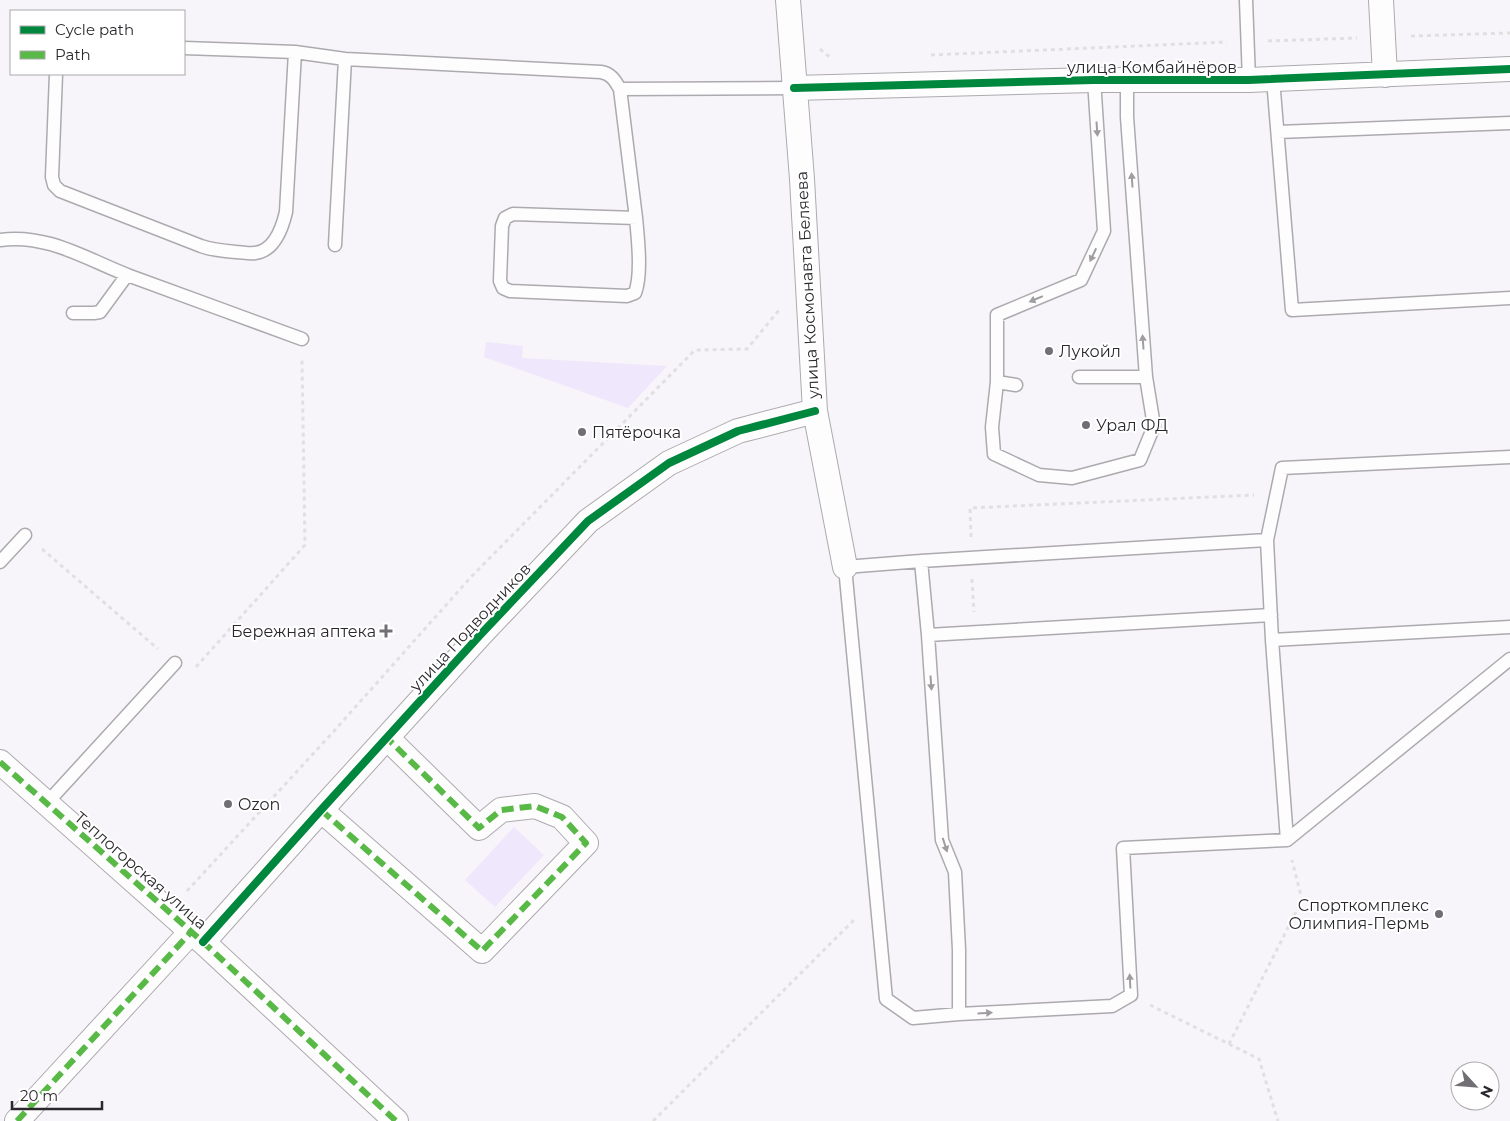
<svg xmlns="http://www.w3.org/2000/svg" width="1510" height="1121" viewBox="0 0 1510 1121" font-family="Montserrat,sans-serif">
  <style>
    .green { fill: #efe7fb }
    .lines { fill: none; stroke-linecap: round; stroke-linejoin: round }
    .lane-casing { stroke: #adaaaf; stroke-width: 15 }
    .street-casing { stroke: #adaaaf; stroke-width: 26 }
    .path { stroke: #e0e0e1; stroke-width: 3; stroke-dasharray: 4 4; stroke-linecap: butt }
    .lane { stroke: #fefdfe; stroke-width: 12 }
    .street { stroke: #fefdfe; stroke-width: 24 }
    .quiet { stroke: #58b947; stroke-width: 6; stroke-dasharray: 12 6; stroke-linecap: butt }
    .cycleway-casing { stroke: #fff; stroke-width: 11 }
    .cycleway { stroke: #00873e; stroke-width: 8 }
    .oneway { fill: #9f9da0 }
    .poi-dot { fill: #726f74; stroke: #fff; stroke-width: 2 }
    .labels { text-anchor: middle; stroke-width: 4; stroke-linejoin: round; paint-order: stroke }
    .street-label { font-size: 16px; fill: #2a282c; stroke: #fff }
    .poi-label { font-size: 16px; fill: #2a282c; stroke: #fff; text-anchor: start }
  </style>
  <rect width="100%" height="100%" fill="#f7f4fa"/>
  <path class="green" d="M486 342 523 346 522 358 667 366 628 408 484 357Z
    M514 827 544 855 495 907 465 880Z"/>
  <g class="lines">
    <g class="lane-casing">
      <path id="lane" d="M1246 0 1249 80
        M184 48 295 52 345 59
        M56 74 52 177 54 185 60 191 201 246C212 250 224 251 236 252 242 252 249 254 255 253 274 251 282 229 286 212L295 52
        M1273 79 1292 310 1510 298
        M620 89 636 218 513 214 505 218 502 226 500 281 503 288 510 291 627 296 635 293C642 275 638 239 636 218
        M1278 132 1510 123
        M0 240C47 233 88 260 130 276 187 297 245 318 302 339
        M335 245 345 59 601 72C612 74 615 81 620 89L794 88
        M73 313H94L100 312 127 275
        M1079 377H1146L1127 117V80
        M997 382 992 427 994 454 1039 475 1072 478 1140 460 1154 426 1146 377
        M1016 385 997 382V315L1081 280 1104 231 1094 80
        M921 561 928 635 942 840 955 872 959 950V1014L1112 1006 1131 995 1123 848 1287 840 1510 659
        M0 562 25 535
        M928 635 1271 615
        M1272 640 1510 627
        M46 804 175 663
        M1287 840 1272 640 1267 540 1282 468 1510 457
        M959 1014 913 1018 886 999 845 567 921 561 1267 540"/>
    </g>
    <g class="street-casing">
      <path id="street" d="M788 0 802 179 815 411 845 567
        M1381 0 1385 75
        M794 88 1094 80H1249L1510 69
        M0 762 203 942 396 1121
        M321 810 482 951 586 843 562 817 535 806 501 810 479 828 387 738
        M203 942 321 810 481 634 588 521 669 463 738 431 815 411
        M17 1121 191 932"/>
    </g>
    <path class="path" d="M1411 36 1510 33
      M1268 41 1357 38
      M820 49 832 59
      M931 55 1227 42
      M971 537 970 508 1254 495
      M42 549 158 649
      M972 579 974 612
      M196 667 305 545 302 360
      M187 891 335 730 470 578 695 350 747 349 779 310
      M1150 1005 1229 1044 1302 900 1292 860
      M1229 1044 1259 1059 1278 1121
      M653 1121 856 918"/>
    <use href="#lane" class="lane"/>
    <use href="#street" class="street"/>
    <path class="quiet" d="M0 762 203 942 396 1121
      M321 810 482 951 586 843 562 817 535 806 501 810 479 828 387 738
      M17 1121 191 932"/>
    <g class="cycleway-casing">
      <path id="cycleway" d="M794 88 1094 80H1249L1510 69
        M203 942 321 810 481 634 588 521 669 463 738 431 815 411"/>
    </g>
    <use href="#cycleway" class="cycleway"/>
  </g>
  <defs><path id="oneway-solid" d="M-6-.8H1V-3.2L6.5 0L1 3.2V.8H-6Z" transform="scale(1.25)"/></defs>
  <g class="oneway">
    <use href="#oneway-solid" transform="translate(1097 129) rotate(86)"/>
    <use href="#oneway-solid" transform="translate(1132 180) rotate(-94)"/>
    <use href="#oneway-solid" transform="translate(1093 255) rotate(115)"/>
    <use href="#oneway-solid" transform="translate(1036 299) rotate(157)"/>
    <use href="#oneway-solid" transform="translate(1143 342) rotate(-94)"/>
    <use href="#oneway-solid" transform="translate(931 683) rotate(86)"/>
    <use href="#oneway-solid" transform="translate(945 845) rotate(72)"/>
    <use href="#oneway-solid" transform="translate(1130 981) rotate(-93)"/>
    <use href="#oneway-solid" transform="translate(985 1013) rotate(-3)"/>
  </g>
  <g class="poi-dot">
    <circle cx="1049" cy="351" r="5"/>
    <circle cx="1086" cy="425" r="5"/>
    <circle cx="582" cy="432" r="5"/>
    <path d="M383.5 623.5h5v5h5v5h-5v5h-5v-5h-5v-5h5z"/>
    <circle cx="228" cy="804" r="5"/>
    <circle cx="1439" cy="914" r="5"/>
  </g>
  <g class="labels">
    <g class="street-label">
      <text x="1152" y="73">улица Комбайнёров</text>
      <text transform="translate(807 285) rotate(-93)" y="6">улица Космонавта Беляева</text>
      <text transform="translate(470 627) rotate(-47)" y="6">улица Подводников</text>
      <text transform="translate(141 870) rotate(41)" y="6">Теплогорская улица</text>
    </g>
    <g class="poi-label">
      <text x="1059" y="357">Лукойл</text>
      <text x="1096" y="431">Урал ФД</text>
      <text x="592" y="438">Пятёрочка</text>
      <text x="376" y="637" text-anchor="end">Бережная аптека</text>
      <text x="238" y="810">Ozon</text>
      <text x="1429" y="911" text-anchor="end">Спорткомплекс<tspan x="1429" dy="18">Олимпия-Пермь</tspan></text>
    </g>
  </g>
  <rect x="10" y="10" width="175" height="65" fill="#ffffff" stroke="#aaa9ab"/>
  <rect x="20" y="26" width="25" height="8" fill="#00873e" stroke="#aaa9ab"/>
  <text x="55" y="35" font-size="15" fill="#2a282c">Cycle path</text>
  <rect x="20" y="51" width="25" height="8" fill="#58b947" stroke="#aaa9ab"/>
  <text x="55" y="60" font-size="15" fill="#2a282c">Path</text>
  <g transform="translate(1475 1086) rotate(116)"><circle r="24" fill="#ffffff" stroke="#aaa9ab"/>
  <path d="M0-4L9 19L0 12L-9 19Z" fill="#726f74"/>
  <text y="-8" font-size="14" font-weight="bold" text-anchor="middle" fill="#2a282c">N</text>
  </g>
  <path d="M12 1101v8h90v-8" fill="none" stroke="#2a282c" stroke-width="2.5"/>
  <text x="20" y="1101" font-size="15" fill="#2a282c" stroke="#ffffff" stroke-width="4" paint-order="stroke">20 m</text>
</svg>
